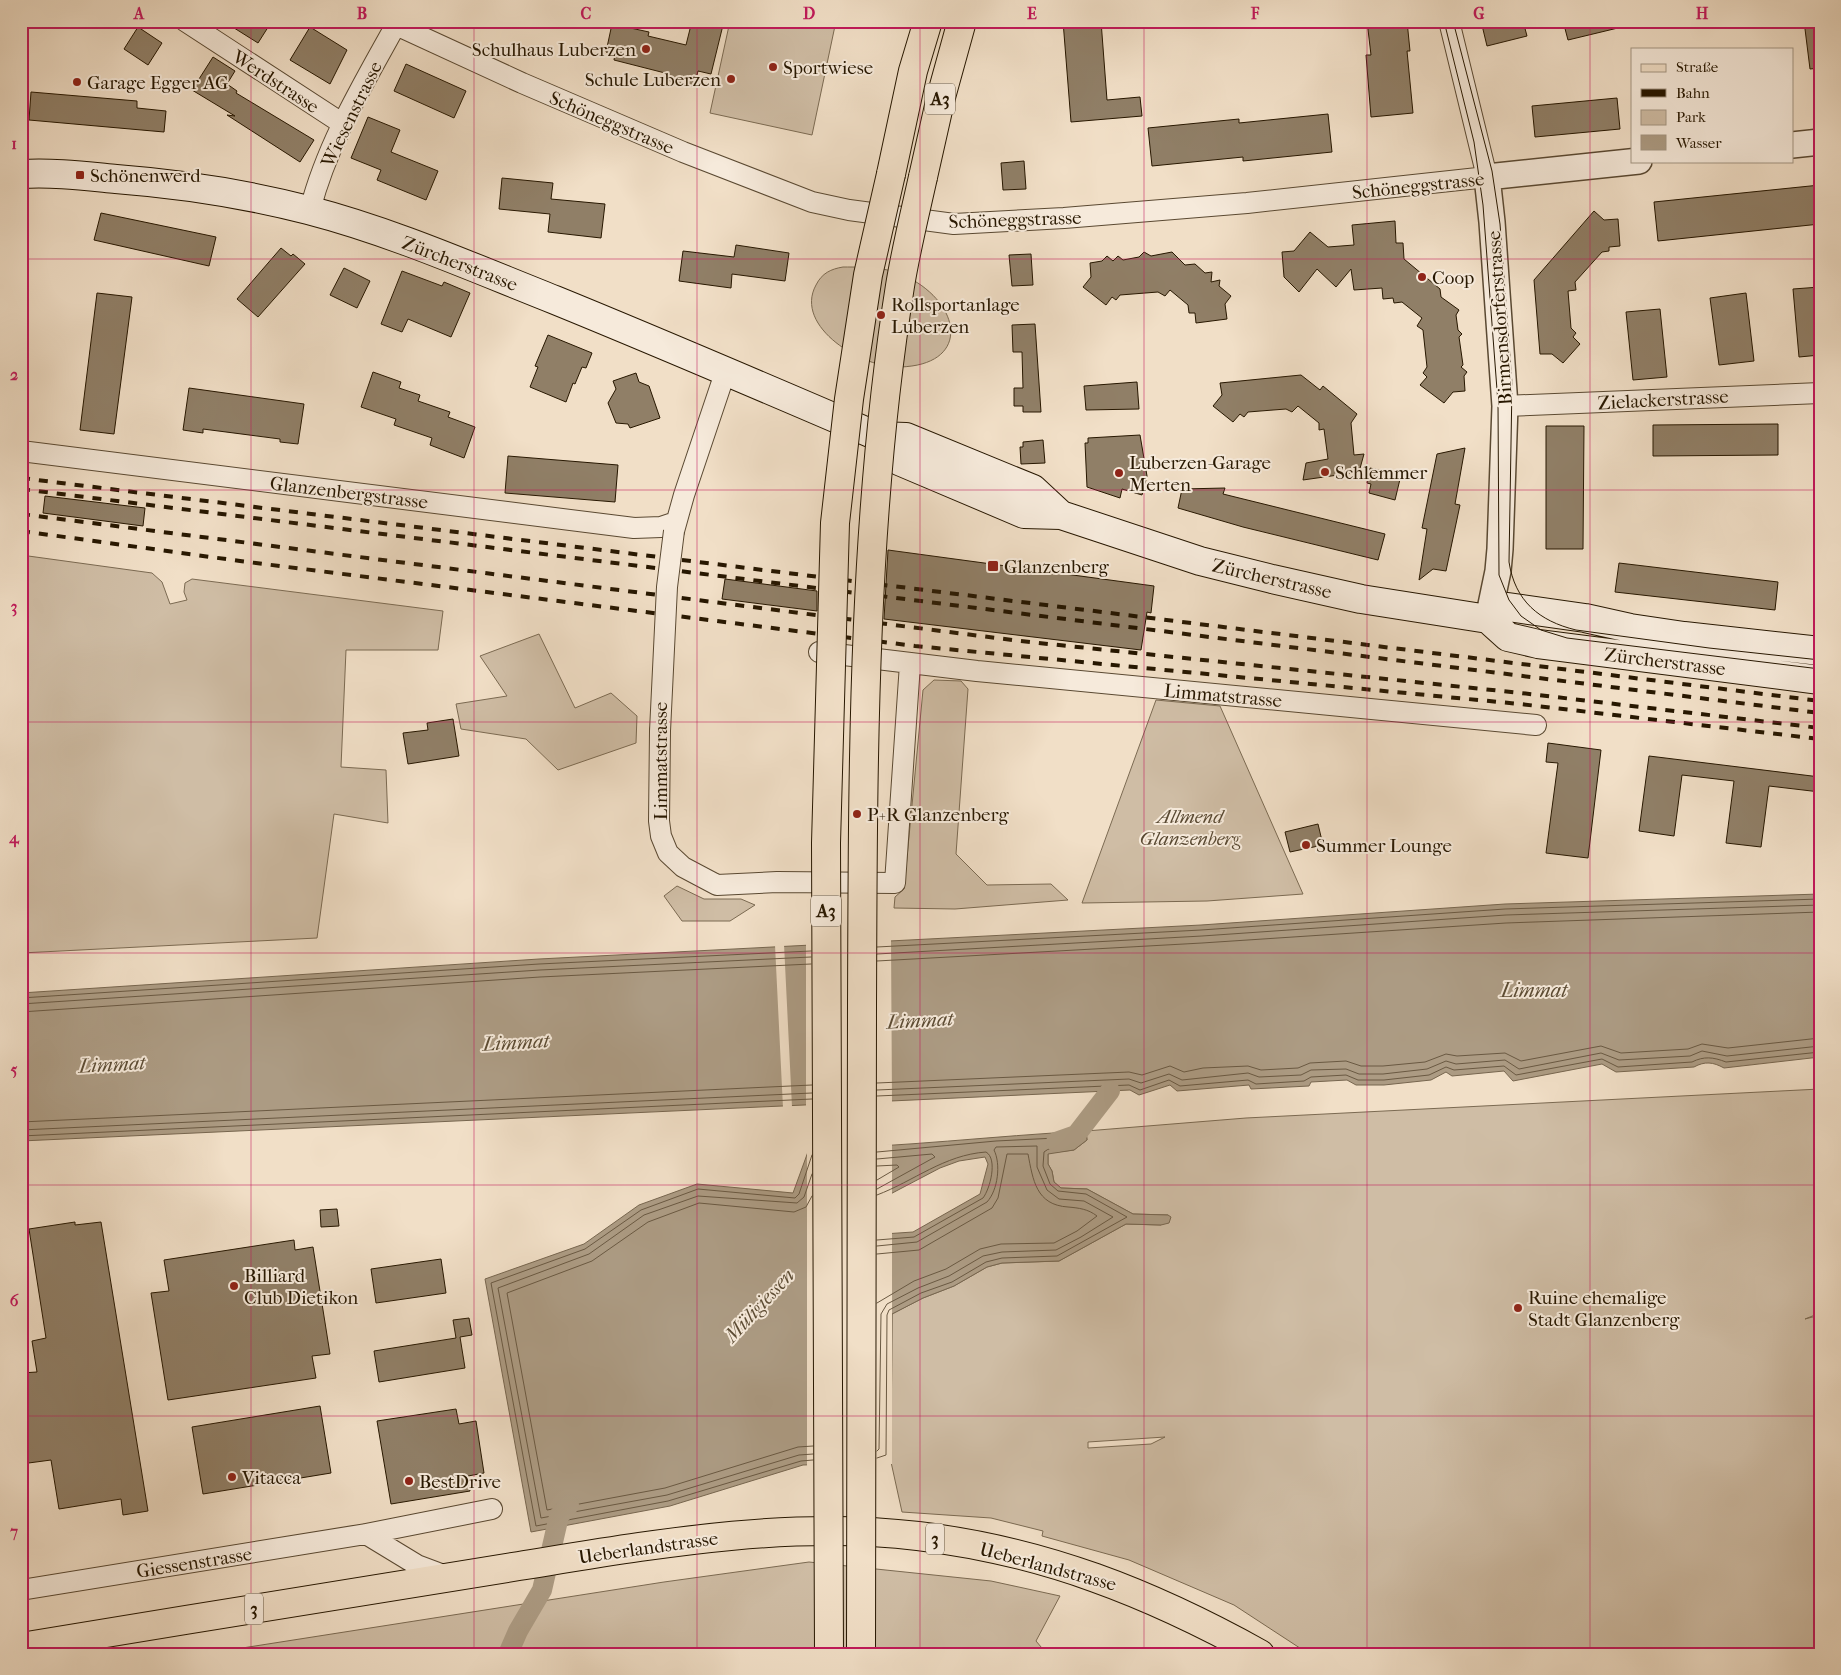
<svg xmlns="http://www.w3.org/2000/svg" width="1841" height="1675" viewBox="0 0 1841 1675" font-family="'IM FELL French Canon',serif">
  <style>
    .green { fill: #cfbda5; stroke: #7b6a52; fill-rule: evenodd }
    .water { fill: #ac9b83; stroke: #77664f; fill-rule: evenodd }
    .pier { fill: #f1dfc7 }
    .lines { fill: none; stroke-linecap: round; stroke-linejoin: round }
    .shore { stroke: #6a5942; stroke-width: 1 }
    .canal { stroke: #ac9b83; stroke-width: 20 }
    .building { fill: #907f67; stroke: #271700 }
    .minor-casing { stroke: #5a4932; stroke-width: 22 }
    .tertiary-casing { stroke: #5a4932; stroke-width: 28 }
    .secondary-casing { stroke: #271700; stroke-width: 30 }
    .primary-casing { stroke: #271700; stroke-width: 30 }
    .motorway-casing { stroke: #271700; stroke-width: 30 }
    .minor { stroke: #f6eadb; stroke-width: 20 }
    .tertiary { stroke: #f6eadb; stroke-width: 25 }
    .secondary { stroke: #f6eadb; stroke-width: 28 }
    .primary { stroke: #f1dfc7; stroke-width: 28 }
    .motorway { stroke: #f1dfc7; stroke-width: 28 }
    .tram { stroke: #271700; stroke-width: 1 }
    .rail { stroke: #271700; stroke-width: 4; stroke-dasharray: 9 9; stroke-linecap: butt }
    .minor-bridge-casing { stroke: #5a4932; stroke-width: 22; stroke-linecap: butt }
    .motorway-bridge-casing { stroke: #271700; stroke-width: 30; stroke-linecap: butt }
    .minor-bridge { stroke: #f6eadb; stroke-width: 20 }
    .motorway-bridge { stroke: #f1dfc7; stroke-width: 28 }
    .grid { fill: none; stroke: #c2185b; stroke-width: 1; stroke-opacity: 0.55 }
    .poi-dot { fill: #8f2418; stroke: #f6eadb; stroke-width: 2 }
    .labels { text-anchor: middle; stroke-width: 4; stroke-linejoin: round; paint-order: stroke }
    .shield { fill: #f6eadb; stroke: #655642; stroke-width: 1 }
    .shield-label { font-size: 18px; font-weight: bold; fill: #271700 }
    .poi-label { font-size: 19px; fill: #271700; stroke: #f6eadb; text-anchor: start }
    .street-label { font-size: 19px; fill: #271700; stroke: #f6eadb }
    .park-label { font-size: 19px; font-style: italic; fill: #594932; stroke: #f6eadb }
    .water-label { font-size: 20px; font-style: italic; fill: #5c4c34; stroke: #f6eadb }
    .neatline { fill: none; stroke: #c2185b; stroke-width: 2 }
    .grid-label { font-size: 16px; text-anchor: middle; font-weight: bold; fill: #c2185b }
  </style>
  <rect width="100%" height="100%" fill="#f1dfc7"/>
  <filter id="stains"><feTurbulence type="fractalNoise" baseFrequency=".004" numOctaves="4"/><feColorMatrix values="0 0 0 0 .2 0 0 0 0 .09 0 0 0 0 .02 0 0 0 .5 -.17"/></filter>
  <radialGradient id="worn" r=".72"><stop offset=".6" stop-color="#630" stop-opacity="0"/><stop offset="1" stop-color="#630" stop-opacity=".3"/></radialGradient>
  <path class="green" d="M730 21H836L812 135 710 113Z
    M843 267C867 267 893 267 913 280 963 309 968 365 900 367 864 369 793 327 816 285 822 273 831 269 843 267Z
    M21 555 152 573 162 582 170 604 187 600 184 592 185 583 192 579 443 611 438 650H346L341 767 386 770 388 823 334 814 317 938 21 953Z
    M539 634 575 708 611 693 637 716 636 743 558 770 526 739 461 729 456 704 507 696 480 656Z
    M934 680 961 681 968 689 956 854 987 885 1051 884 1068 900 955 909 894 908 895 897 904 889 923 690Z
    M1156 700 1220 706 1303 894 1207 901 1082 903Z
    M677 886 704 899H741L755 905 730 921H682L664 896Z
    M1820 1089V1313L1805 1319 1820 1315V1654H1309L1234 1605 1129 1560 1042 1536 1043 1531 991 1518 902 1512 891 1462 892 1314 923 1298 954 1286 987 1267 1002 1263 1059 1261 1126 1224 1161 1225 1168 1215 1133 1214 1087 1189 1061 1188 1054 1182 1052 1171 1048 1164V1153L1074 1150 1087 1140 1086 1131 1246 1118ZM1165 1437 1151 1444 1088 1448V1442Z
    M809 1562 991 1581 1060 1596 1036 1641 1047 1654H204L664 1582Z"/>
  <path class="water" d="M1820 894V1057L1724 1068C1713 1062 1705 1061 1694 1067L1616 1072 1602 1064 1513 1081 1504 1071 1452 1076 1446 1072 1431 1080 1384 1085H1356L1347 1080 1311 1082 1309 1086 1251 1089 1249 1085 1177 1091 1170 1085 1139 1095 1130 1090 21 1141V993L539 959 1201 925 1505 904Z
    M1086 1131 1087 1140 1074 1150 1048 1154V1164L1052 1171 1054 1182 1061 1188 1087 1189 1133 1214 1168 1215 1171 1217 1169 1223 1161 1225 1126 1224 1059 1261 1002 1263 987 1267 954 1286 923 1298 892 1314 891 1462 803 1465 670 1506 531 1532 485 1279 584 1244 639 1205 697 1184 793 1193 809 1149C902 1147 993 1136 1086 1131ZM985 1157 988 1164 980 1194 913 1232 854 1236V1203L879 1200 940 1168 959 1161Z"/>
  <path class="pier" d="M891 939 892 1103 806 1107V943Z
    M784 944 792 1107 783 1108 775 945Z
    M892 1144V1197L880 1203 856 1205V1234L892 1231V1464L807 1468V1148Z"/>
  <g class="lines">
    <path class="shore" d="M877 947 1201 930 1505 909 1820 899
      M877 954 1202 936 1506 915 1820 905
      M877 961 1202 943 1506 923 1820 912
      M21 998 539 964 811 951
      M21 1004 540 970 811 957
      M21 1012 540 977 811 964
      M877 1083 1129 1072 1142 1075 1170 1066 1184 1072 1203 1068 1248 1066 1261 1070 1298 1068 1310 1063 1346 1061 1361 1066H1383L1425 1062 1446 1054 1457 1056 1505 1053 1521 1061 1601 1046 1621 1053 1688 1049 1702 1044 1728 1048 1820 1038
      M877 1090 1129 1079 1141 1083 1169 1074 1182 1080 1248 1073 1259 1077 1301 1075 1311 1070 1346 1069 1359 1074H1383L1427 1069 1446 1061 1456 1064 1505 1060 1519 1069 1601 1053 1619 1060 1690 1056 1702 1051 1727 1056 1820 1046
      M877 1096 1129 1085 1140 1090 1169 1080 1180 1086 1248 1080 1256 1084 1304 1081 1311 1077 1346 1075 1358 1080H1384L1429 1075 1446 1067 1454 1070 1504 1066 1516 1075 1602 1059 1618 1067 1692 1062C1704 1056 1713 1057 1726 1062L1820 1052
      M21 1122 812 1085
      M21 1130 812 1093
      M21 1136 812 1099
      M812 1155 799 1194 795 1198 698 1189 641 1210 585 1249 491 1283 536 1526 668 1501 801 1461 813 1460
      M812 1174 804 1197 797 1203 698 1196 644 1215 589 1254 498 1288 541 1518 667 1495 799 1455 813 1454
      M877 1180 899 1167 897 1165 877 1166
      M877 1189 935 1157 932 1154 877 1159
      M812 1196 806 1207 794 1212 699 1203 648 1222 592 1261 507 1293 547 1510 665 1488 798 1447 813 1446
      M877 1240 914 1237 983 1198C990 1189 998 1159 986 1152 944 1155 914 1181 877 1195
      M877 1303 914 1281 946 1269 980 1249 1001 1244 1054 1243 1077 1231 1097 1216C1088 1209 1079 1208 1068 1207 1036 1205 1033 1180 1028 1154H1007L998 1198 992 1208 919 1250 877 1254
      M877 1451 879 1449 881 1314 887 1304 918 1288 949 1276 983 1256 1002 1252 1056 1250 1081 1237 1113 1217 1084 1201 1059 1199 1047 1190 1037 1167V1146L996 1147 994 1150C1001 1164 998 1190 987 1202L917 1242 877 1246
      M877 1458 886 1455 887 1315 889 1310 921 1293 952 1282 986 1262 1002 1258 1057 1256 1127 1217 1086 1194 1058 1191 1050 1184 1043 1166 1044 1152C1053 1144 1068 1149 1078 1141L1076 1137 996 1141 877 1152"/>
    <path class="canal" d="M1056 1142 1076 1135 1110 1091
      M508 1654 518 1631 542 1590 559 1516 569 1505"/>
  </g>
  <path class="building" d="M223 21H272L258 43Z
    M692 21H724L711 74 698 71 694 87 663 79 665 73 614 60 615 54 606 52 612 24 649 32 648 36 686 45Z
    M1063 21H1101L1107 100 1140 97 1142 116 1071 122Z
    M1367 21H1407L1410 51H1407L1413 113 1371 117 1366 55H1371Z
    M1481 21H1523L1527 36 1487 46Z
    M1563 21H1622V27L1568 40Z
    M1804 21H1820V68L1810 69Z
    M138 27 162 43 148 65 124 49Z
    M310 27 347 50 330 84 290 60Z
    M213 57 235 71 227 84 237 91 236 93 314 140 300 162 227 115 235 116 192 90Z
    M406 64 466 91 454 118 394 91Z
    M31 92 137 101V108L166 111 164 132 29 120Z
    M1617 98 1620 129 1535 137 1532 106Z
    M1328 114 1332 152 1243 161V157L1152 166 1148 128 1239 119V123Z
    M368 117 400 130 391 152 438 171 426 200 377 180 381 170 351 158Z
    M1024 161 1026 189 1003 190 1001 163Z
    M502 178 553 183 551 199 605 204 601 238 548 232 550 214 499 209Z
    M1820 185V224L1658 241 1654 202Z
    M1594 211 1604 220 1618 219 1620 246 1609 247V251L1602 252 1575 282 1576 290 1568 291 1571 328 1576 333 1573 337 1580 344 1563 363 1552 354H1540L1534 280Z
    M101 213 216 237 209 266 94 240Z
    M1395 221 1396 243H1403L1404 259 1440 289 1441 297 1459 310 1456 315 1458 330 1462 334 1459 337 1463 365 1461 367 1467 372 1464 376 1465 391 1453 392 1444 403 1420 385 1427 377 1423 373 1427 367 1423 330 1417 326 1422 318 1402 302 1394 303 1393 298 1383 299 1382 288 1354 290 1351 269 1336 287 1317 269 1299 292 1284 277 1282 252 1294 251 1310 232 1328 247 1354 245 1352 225Z
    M736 245 789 253 785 281 732 274 731 288 679 281 683 251 734 257Z
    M281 248 291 256 293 254 305 264 258 317 237 299Z
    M1144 252 1151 256 1172 252 1185 265 1195 264 1205 273 1212 272 1211 282 1220 280 1219 286 1231 296 1225 304 1227 319 1196 323 1195 313H1189L1188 305 1170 290 1165 296 1158 292 1120 295 1116 300 1112 297 1106 305 1083 287 1091 277 1090 263 1102 261 1107 256 1113 261 1118 256 1123 260 1139 257Z
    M1031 254 1033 285 1012 286 1009 255Z
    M344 268 370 281 357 308 330 295Z
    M402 271 442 286 444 282 470 293 451 337 408 319 402 332 381 324Z
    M1820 287V355L1799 357 1793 289Z
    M97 293 132 297 114 434 80 430Z
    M1746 293 1754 361 1719 365 1710 298Z
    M1660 309 1667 377 1633 380 1626 312Z
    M1035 324 1041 412H1023V406H1014V388H1023L1022 352H1013L1012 325Z
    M548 335 592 353 586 368 582 367 575 384 573 383 566 402 530 387 538 367 535 366Z
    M373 372 401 382 399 388 420 395 418 401 450 412 448 417 475 427 464 458 430 445 432 438 394 425 396 419 361 407Z
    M636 373 639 382 649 386 660 418 630 428 628 424 616 423 608 403 616 389 613 381Z
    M1301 375 1320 390 1323 386 1357 414 1351 423 1354 455 1364 454 1359 472 1303 480 1306 463 1328 459 1324 429 1319 430V423L1298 406 1292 412 1286 409 1248 412 1244 417 1240 414 1233 422 1213 406 1222 395 1220 383Z
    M1137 382 1139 409 1086 410 1084 386Z
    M189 388 304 404 298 444 280 442V439L203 429V433L183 430Z
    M1778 424V455L1653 456V425Z
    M1546 426H1584L1583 549H1546Z
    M1140 435 1147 476 1142 495 1122 489 1120 498 1087 487 1085 443H1088V438Z
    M1043 440 1045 463 1021 464 1020 447H1023V442Z
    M1465 448 1455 504 1460 505 1446 571 1433 569 1419 580 1427 529 1422 528 1437 454Z
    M508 456 618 465 615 502 505 493Z
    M1370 468 1401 475 1395 500 1369 493 1371 484 1367 483Z
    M1225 488 1223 494 1385 534 1378 560 1243 527 1178 508 1182 489Z
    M45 496 145 508 143 526 43 513Z
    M888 550 1154 586 1151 613 1147 612 1141 650 884 619Z
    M1619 563 1778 582 1775 610 1615 592Z
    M725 579 817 591V611L722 599Z
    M453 719 459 756 408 764 403 733 428 730 427 723Z
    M1548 743 1601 750 1588 858 1546 853 1558 763 1546 762Z
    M1649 756 1820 777V792L1769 786 1761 847 1726 843 1734 781 1682 775 1674 836 1639 831Z
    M1318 824 1323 845 1290 852 1285 832Z
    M337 1209 339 1226 321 1227 320 1210Z
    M75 1222V1225L101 1222 148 1511 123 1515 121 1499 59 1509 51 1460 21 1464V1373L37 1372 32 1341 46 1338 29 1229Z
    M294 1240 295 1250 313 1247 330 1354 312 1356 316 1378 168 1400 151 1293 169 1291 164 1260Z
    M441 1259 446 1293 376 1303 371 1269Z
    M469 1318 472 1335 460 1337 465 1368 379 1382 374 1351 456 1338 453 1320Z
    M320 1406 331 1473 203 1494 192 1427Z
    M456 1409 459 1424 476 1421 484 1473 468 1476 470 1491 391 1504 377 1421Z"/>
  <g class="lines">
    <g class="minor-casing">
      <path id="minor" d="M185 21 343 124
        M396 25 522 83 683 152 812 202 849 210 954 224 1064 218 1247 203 1487 177 1449 21
        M310 210C327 143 365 81 398 21
        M1505 406 1820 393
        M21 451 634 528 661 527 676 522
        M674 531 684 495 726 370
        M819 652 977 671 1536 725
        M660 731 659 821 661 836 668 853 683 867 717 885 777 882 895 883 910 664
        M366 1534 417 1565 449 1577
        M21 1590 366 1534 492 1509"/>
    </g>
    <g class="tertiary-casing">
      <path id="tertiary" d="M1792 145 1820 142
        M1488 619 1498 571 1500 549 1505 406 1492 222 1487 177 1639 161"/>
    </g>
    <g class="secondary-casing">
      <path id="secondary" d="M21 174C53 172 85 176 116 179 181 184 246 194 308 210 393 232 474 268 555 300 663 344 770 390 877 436L906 437 1033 489 1061 515
        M877 436 899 461 1024 514 1061 515 1200 561 1272 579 1361 599 1488 619 1508 637 1538 644 1820 680
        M1488 619 1508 607 1585 618 1630 628 1684 636 1820 651"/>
    </g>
    <g class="primary-casing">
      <path id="primary" d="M21 1647C187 1620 353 1592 519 1566 650 1545 786 1520 918 1536 1044 1551 1150 1593 1260 1654"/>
    </g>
    <g class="motorway-casing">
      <path id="motorway" d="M891 174 913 71 928 21
        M923 177 941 97 962 21"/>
    </g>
    <use href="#minor" class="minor"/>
    <use href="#tertiary" class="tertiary"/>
    <use href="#secondary" class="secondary"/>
    <use href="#primary" class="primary"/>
    <use href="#motorway" class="motorway"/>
    <path class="tram" d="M1444 21 1474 142 1483 205 1498 403 1499 575 1509 600 1521 616 1541 630 1567 638 1820 669
      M1453 21 1492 171 1500 224 1512 384 1509 562C1515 601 1539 621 1576 630L1709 648 1820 660"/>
    <path class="rail" d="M21 478 1820 701
      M21 489 1820 713
      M21 514 1020 641 1521 693 1820 728
      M21 531 240 561 915 646 1520 704 1820 739"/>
    <g class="minor-bridge-casing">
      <path id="minor-bridge" d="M660 731 667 587 674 531"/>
    </g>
    <g class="motorway-bridge-casing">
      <path id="motorway-bridge" d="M829 1654 826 843 835 523 849 399 868 275 891 174
        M861 1654C862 1438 862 1222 862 1006 863 766 862 524 900 286 906 249 915 213 923 177"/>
    </g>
    <use href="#minor-bridge" class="minor-bridge"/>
    <use href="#motorway-bridge" class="motorway-bridge"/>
  </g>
  <path class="grid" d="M251 21V1654M474 21V1654M697 21V1654M920 21V1654M1144 21V1654M1367 21V1654M1590 21V1654M21 259H1820M21 490H1820M21 722H1820M21 953H1820M21 1185H1820M21 1416H1820"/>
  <g class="poi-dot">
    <circle cx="646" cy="49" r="5"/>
    <circle cx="773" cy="67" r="5"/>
    <circle cx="731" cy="79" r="5"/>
    <circle cx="77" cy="82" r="5"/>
    <rect x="75" y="170" width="10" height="10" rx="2.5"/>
    <circle cx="1422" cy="277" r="5"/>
    <circle cx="881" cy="315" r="5"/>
    <circle cx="1325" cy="472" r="5"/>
    <circle cx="1119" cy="473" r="5"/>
    <rect x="987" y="560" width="12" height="12" rx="2.5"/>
    <circle cx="857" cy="814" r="5"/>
    <circle cx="1306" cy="845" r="5"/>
    <circle cx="234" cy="1286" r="5"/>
    <circle cx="1518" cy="1308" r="5"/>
    <circle cx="232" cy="1477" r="5"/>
    <circle cx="409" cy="1481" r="5"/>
  </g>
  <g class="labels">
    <g class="shield">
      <rect x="925" y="83.5" width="30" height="31" rx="4"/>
      <rect x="811" y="895.5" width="30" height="31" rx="4"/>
      <rect x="926" y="1523.5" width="18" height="31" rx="4"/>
      <rect x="245" y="1593.5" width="18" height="31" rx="4"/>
    </g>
    <g class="shield-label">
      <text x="940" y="105">A3</text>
      <text x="826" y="917">A3</text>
      <text x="935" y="1545">3</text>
      <text x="254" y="1615">3</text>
    </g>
    <g class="poi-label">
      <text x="636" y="56" text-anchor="end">Schulhaus Luberzen</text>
      <text x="783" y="74">Sportwiese</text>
      <text x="721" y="86" text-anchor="end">Schule Luberzen</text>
      <text x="87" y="89">Garage Egger AG</text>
      <text x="90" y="182">Schönenwerd</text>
      <text x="1432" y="284">Coop</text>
      <text x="891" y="311">Rollsportanlage<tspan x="891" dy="22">Luberzen</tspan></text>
      <text x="1129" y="469">Luberzen-Garage<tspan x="1129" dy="22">Merten</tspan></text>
      <text x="1335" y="479">Schlemmer</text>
      <text x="1004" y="573">Glanzenberg</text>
      <text x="867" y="821">P+R Glanzenberg</text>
      <text x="1316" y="852">Summer Lounge</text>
      <text x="244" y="1282">Billiard<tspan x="244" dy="22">Club Dietikon</tspan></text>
      <text x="1528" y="1304">Ruine ehemalige<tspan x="1528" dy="22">Stadt Glanzenberg</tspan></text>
      <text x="242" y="1484">Vitacca</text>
      <text x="419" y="1488">BestDrive</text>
    </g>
    <g class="street-label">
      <text transform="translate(276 81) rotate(33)" y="7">Werdstrasse</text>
      <text transform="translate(351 114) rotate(-64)" y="7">Wiesenstrasse</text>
      <text transform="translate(612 122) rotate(23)" y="7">Schöneggstrasse</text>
      <text transform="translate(1418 185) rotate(-6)" y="7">Schöneggstrasse</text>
      <text transform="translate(1015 219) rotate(-2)" y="7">Schöneggstrasse</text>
      <text transform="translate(460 263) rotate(21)" y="7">Zürcherstrasse</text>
      <text transform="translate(1499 318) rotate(-94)" y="7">Birmensdorferstrasse</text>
      <text transform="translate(1663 399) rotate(-3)" y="7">Zielackerstrasse</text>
      <text transform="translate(349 492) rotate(7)" y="7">Glanzenbergstrasse</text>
      <text transform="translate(1272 578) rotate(13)" y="7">Zürcherstrasse</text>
      <text transform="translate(1665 661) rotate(7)" y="7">Zürcherstrasse</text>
      <text transform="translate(1223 695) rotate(5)" y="7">Limmatstrasse</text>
      <text transform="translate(660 761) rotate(-90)" y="7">Limmatstrasse</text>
      <text transform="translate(648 1547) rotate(-8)" y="7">Ueberlandstrasse</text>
      <text transform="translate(194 1562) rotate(-9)" y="7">Giessenstrasse</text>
      <text transform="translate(1048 1566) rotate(15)" y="7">Ueberlandstrasse</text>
    </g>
    <g class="park-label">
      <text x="1190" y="823">Allmend<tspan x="1190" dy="22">Glanzenberg</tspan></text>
    </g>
    <g class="water-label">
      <text x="1534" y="997">Limmat</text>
      <text transform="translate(920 1020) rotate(-3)" y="7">Limmat</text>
      <text transform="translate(516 1042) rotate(-3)" y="7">Limmat</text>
      <text transform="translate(112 1064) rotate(-3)" y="7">Limmat</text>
      <text transform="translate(759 1305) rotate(-47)" y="7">Müligiessen</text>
    </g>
  </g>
  <rect width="1841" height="1675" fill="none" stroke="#f1dfc7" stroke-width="55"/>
  <rect x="1631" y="48" width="162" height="115" fill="#f6eadb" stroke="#a39683"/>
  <rect x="1641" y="64" width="25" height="8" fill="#f1dfc7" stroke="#a39683"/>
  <text x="1676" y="72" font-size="15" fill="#271700">Straße</text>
  <rect x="1641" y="89" width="25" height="8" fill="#271700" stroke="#a39683"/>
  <text x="1676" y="98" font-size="15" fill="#271700">Bahn</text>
  <rect x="1641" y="110" width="25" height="15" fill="#cfbda5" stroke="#a39683"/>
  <text x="1676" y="122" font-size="15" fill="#271700">Park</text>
  <rect x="1641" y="135" width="25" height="15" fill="#ac9b83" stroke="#a39683"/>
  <text x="1676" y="148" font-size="15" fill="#271700">Wasser</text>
  <rect x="28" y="28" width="1786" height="1620" class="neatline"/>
  <g class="grid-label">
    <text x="139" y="19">A</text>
    <text x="362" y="19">B</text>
    <text x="586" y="19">C</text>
    <text x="809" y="19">D</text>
    <text x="1032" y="19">E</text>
    <text x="1255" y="19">F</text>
    <text x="1479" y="19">G</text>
    <text x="1702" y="19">H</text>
    <text x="14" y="149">1</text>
    <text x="14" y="380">2</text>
    <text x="14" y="612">3</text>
    <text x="14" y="843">4</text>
    <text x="14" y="1075">5</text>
    <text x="14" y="1306">6</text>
    <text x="14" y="1537">7</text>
  </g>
  <rect width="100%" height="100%" filter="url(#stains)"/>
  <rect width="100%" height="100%" fill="url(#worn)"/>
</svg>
